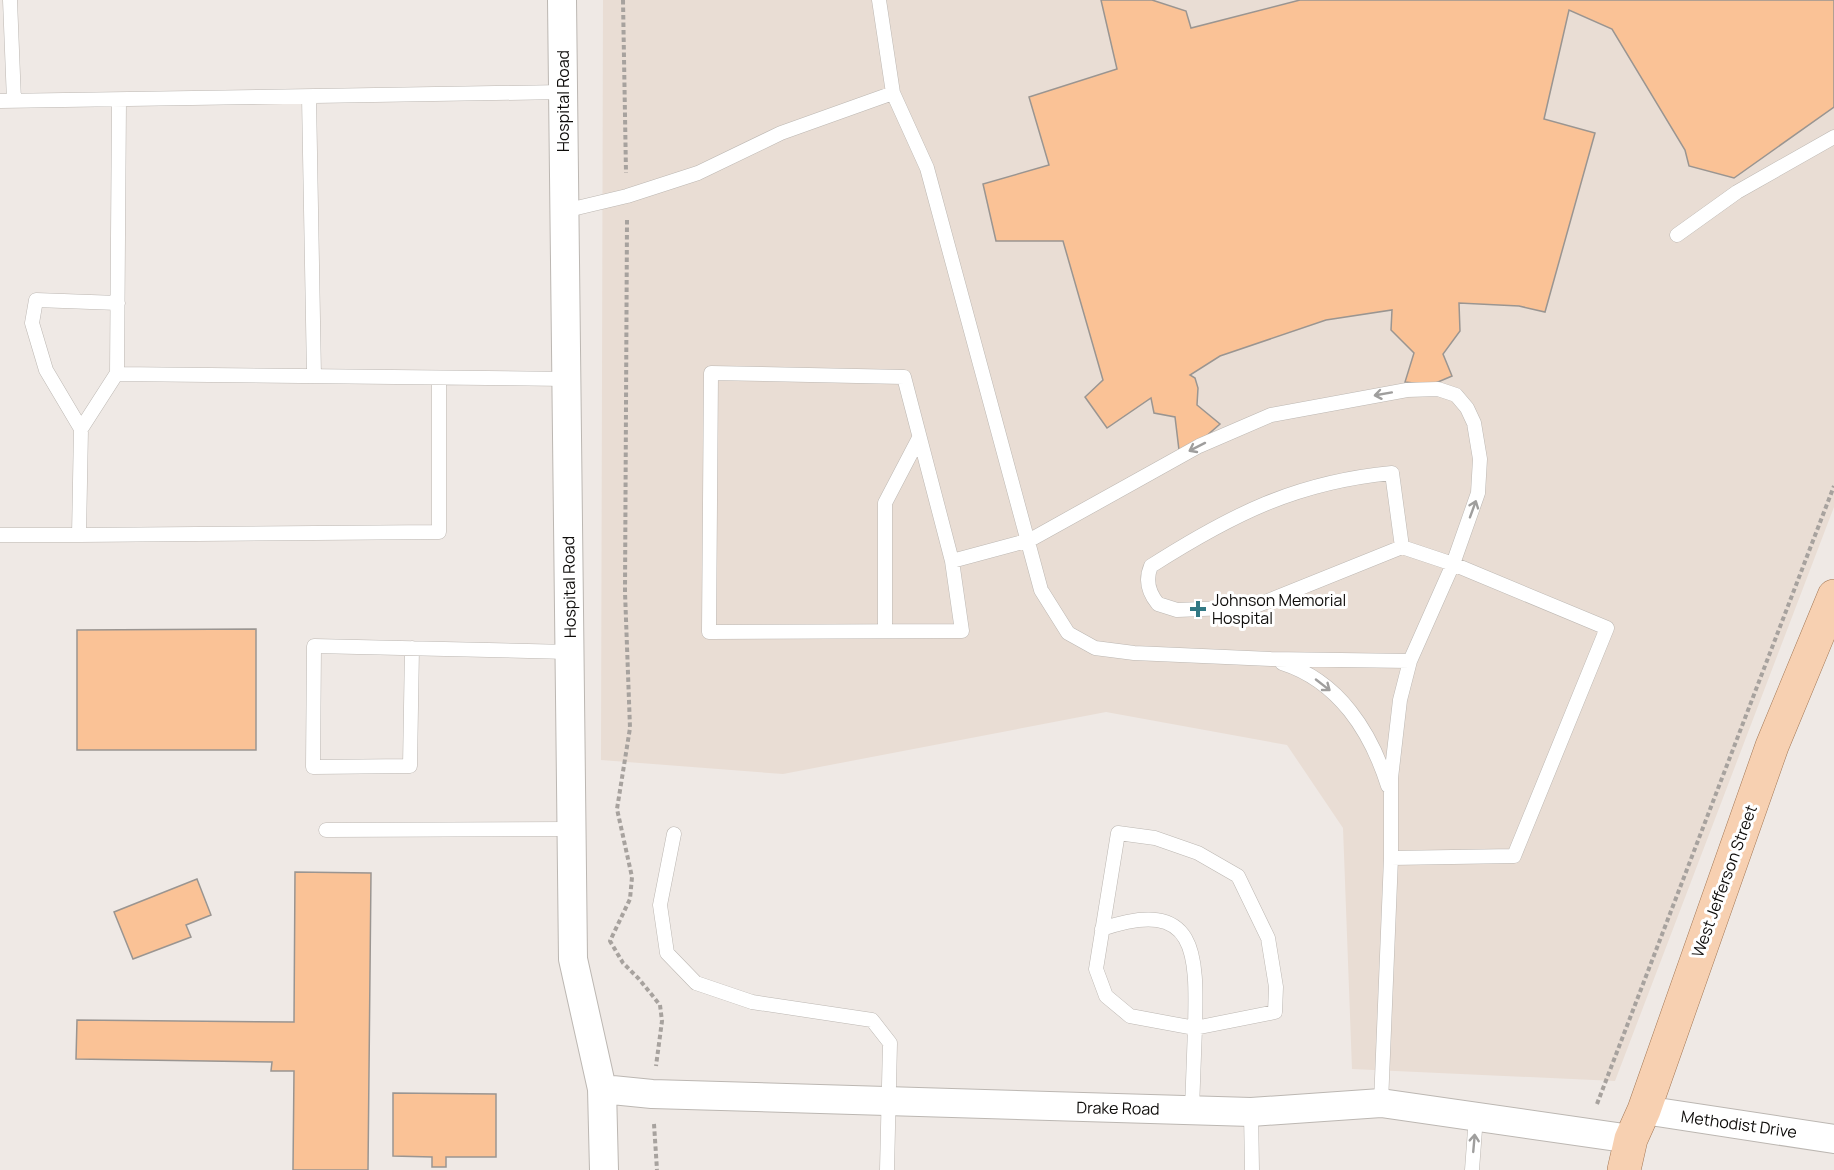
<svg xmlns="http://www.w3.org/2000/svg" width="1834" height="1170" viewBox="0 0 1834 1170" font-family="Manrope,sans-serif">
  <style>
    .built { fill: #e9ddd4 }
    .building { fill: #fac296; stroke: #9a9591; stroke-width: 1.5 }
    .lines { fill: none; stroke-linecap: round; stroke-linejoin: round }
    .service-casing { stroke: #bcb7b2; stroke-width: 15 }
    .minor-casing { stroke: #bcb7b2; stroke-width: 30 }
    .primary-casing { stroke: #a27755; stroke-width: 34 }
    .path { stroke: #a7a29e; stroke-width: 4; stroke-dasharray: 4.5 3; stroke-linecap: butt }
    .service { stroke: #fff; stroke-width: 14 }
    .minor { stroke: #fff; stroke-width: 28 }
    .primary { stroke: #f7d0b1; stroke-width: 33 }
    .oneway { stroke: #9f9e9d }
    .poi-dot { fill: #327984; stroke: #fff; stroke-width: 2 }
    .labels { text-anchor: middle; stroke-width: 6; stroke-linejoin: round; paint-order: stroke }
    .street-label { font-size: 16px; fill: #0e0c0a; stroke: #fff }
    .poi-label { font-size: 16px; fill: #0e0c0a; stroke: #fff; text-anchor: start }
  </style>
  <rect width="100%" height="100%" fill="#efe9e5"/>
  <path class="built" d="M603 0H1834V507L1615 1081 1352 1069 1343 828 1287 745 1106 712 783 774 601 760Z"/>
  <path class="building" d="M1101 0H1152L1186 11 1191 28 1300 0H1834V107L1734 178 1689 166 1685 150 1612 29 1569 10 1544 119 1595 133 1545 312 1519 306 1459 303 1460 331 1443 354 1452 376 1431 385 1405 382 1414 353 1391 330 1392 310 1326 320 1220 356 1190 375 1195 378 1198 388 1197 405 1220 424 1204 438 1179 450 1175 417 1154 413 1151 398 1107 428 1085 397 1103 380 1063 241H996L983 184 1049 165 1029 97 1117 69Z
    M256 629V750H77V630Z
    M295 872 371 873 368 1170H293L294 1071H271L272 1062 76 1059 77 1020 294 1022Z
    M197 879 211 915 186 925 191 937 133 959 114 912Z
    M393 1093 496 1094V1157H446V1167H432V1157L393 1156Z"/>
  <g class="lines">
    <g class="service-casing">
      <path id="service" d="M10 0 14 101
        M879 0 893 93
        M309 97 314 376
        M119 100 117 374 567 379
        M0 101 563 92
        M564 211 627 196 698 173 781 133 893 93 927 168 1041 590 1068 633 1095 648 1134 653 1271 659 1410 661 1400 700 1391 778V858L1381 1103
        M1677 235 1737 192 1834 137
        M81 429 117 373
        M0 535H79L81 429 46 370 32 323 36 300 118 303
        M79 535 439 532V378
        M952 561 904 377 711 373 709 632 962 631 952 561 1030 540 1199 446 1271 415 1407 390 1438 389 1456 395 1467 408 1474 423 1480 459 1478 493 1453 564 1402 547 1392 473C1296 482 1231 515 1151 566 1145 580 1148 592 1158 604L1177 610 1253 607 1402 547
        M885 631V503L919 438
        M412 648 410 766 313 767 314 646 569 652
        M1282 663C1339 681 1371 732 1388 786
        M326 830 571 829
        M674 834 660 905 667 953 696 983 752 1002 872 1020 890 1043 887 1170
        M1391 858 1514 856 1607 628 1453 564 1410 661
        M1102 929C1198 896 1197 954 1195 1028L1130 1016 1106 996 1096 969 1118 833 1155 838 1198 853 1238 876 1268 938 1276 987 1275 1012 1195 1028 1192 1109
        M1251 1112 1252 1170
        M1472 1170 1476 1116"/>
    </g>
    <g class="minor-casing">
      <path id="minor" d="M562 0 573 959 602 1089 604 1170
        M602 1089 652 1094 1251 1112 1381 1103 1631 1139
        M1644 1110 1834 1139"/>
    </g>
    <g class="primary-casing">
      <path id="primary" d="M1624 1170 1631 1139 1644 1110 1772 746 1834 596"/>
    </g>
    <path class="path" d="M623 0 626 173
      M627 220 625 592 630 728 617 809 632 877 630 899 610 941 623 963 639 979 660 1005 662 1021 656 1066
      M1597 1104 1834 486
      M654 1124 657 1170"/>
    <use href="#service" class="service"/>
    <use href="#minor" class="minor"/>
    <use href="#primary" class="primary"/>
  </g>
  <defs><path id="oneway-shaft" d="M-6 0H5M1.5-3L5.5 0L1.5 3" fill="none" stroke-width="1.6" stroke-linecap="round" stroke-linejoin="round" transform="scale(1.5)"/></defs>
  <g class="oneway">
    <use href="#oneway-shaft" transform="translate(1383 394) rotate(170)"/>
    <use href="#oneway-shaft" transform="translate(1197 447) rotate(153)"/>
    <use href="#oneway-shaft" transform="translate(1473 509) rotate(-70)"/>
    <use href="#oneway-shaft" transform="translate(1323 685) rotate(38)"/>
    <use href="#oneway-shaft" transform="translate(1474 1143) rotate(-85)"/>
  </g>
  <path class="poi-dot" d="M1195 600h6v6h6v6h-6v6h-6v-6h-6v-6h6z"/>
  <g class="labels">
    <g class="street-label">
      <text transform="translate(563 101) rotate(-90)" y="6">Hospital Road</text>
      <text transform="translate(569 587) rotate(-91)" y="6">Hospital Road</text>
      <text transform="translate(1724 881) rotate(-70)" y="6">West Jefferson Street</text>
      <text transform="translate(1118 1108) rotate(1)" y="6">Drake Road</text>
      <text transform="translate(1739 1124) rotate(8)" y="6">Methodist Drive</text>
    </g>
    <g class="poi-label">
      <text x="1212" y="606">Johnson Memorial<tspan x="1212" dy="18">Hospital</tspan></text>
    </g>
  </g>
</svg>
